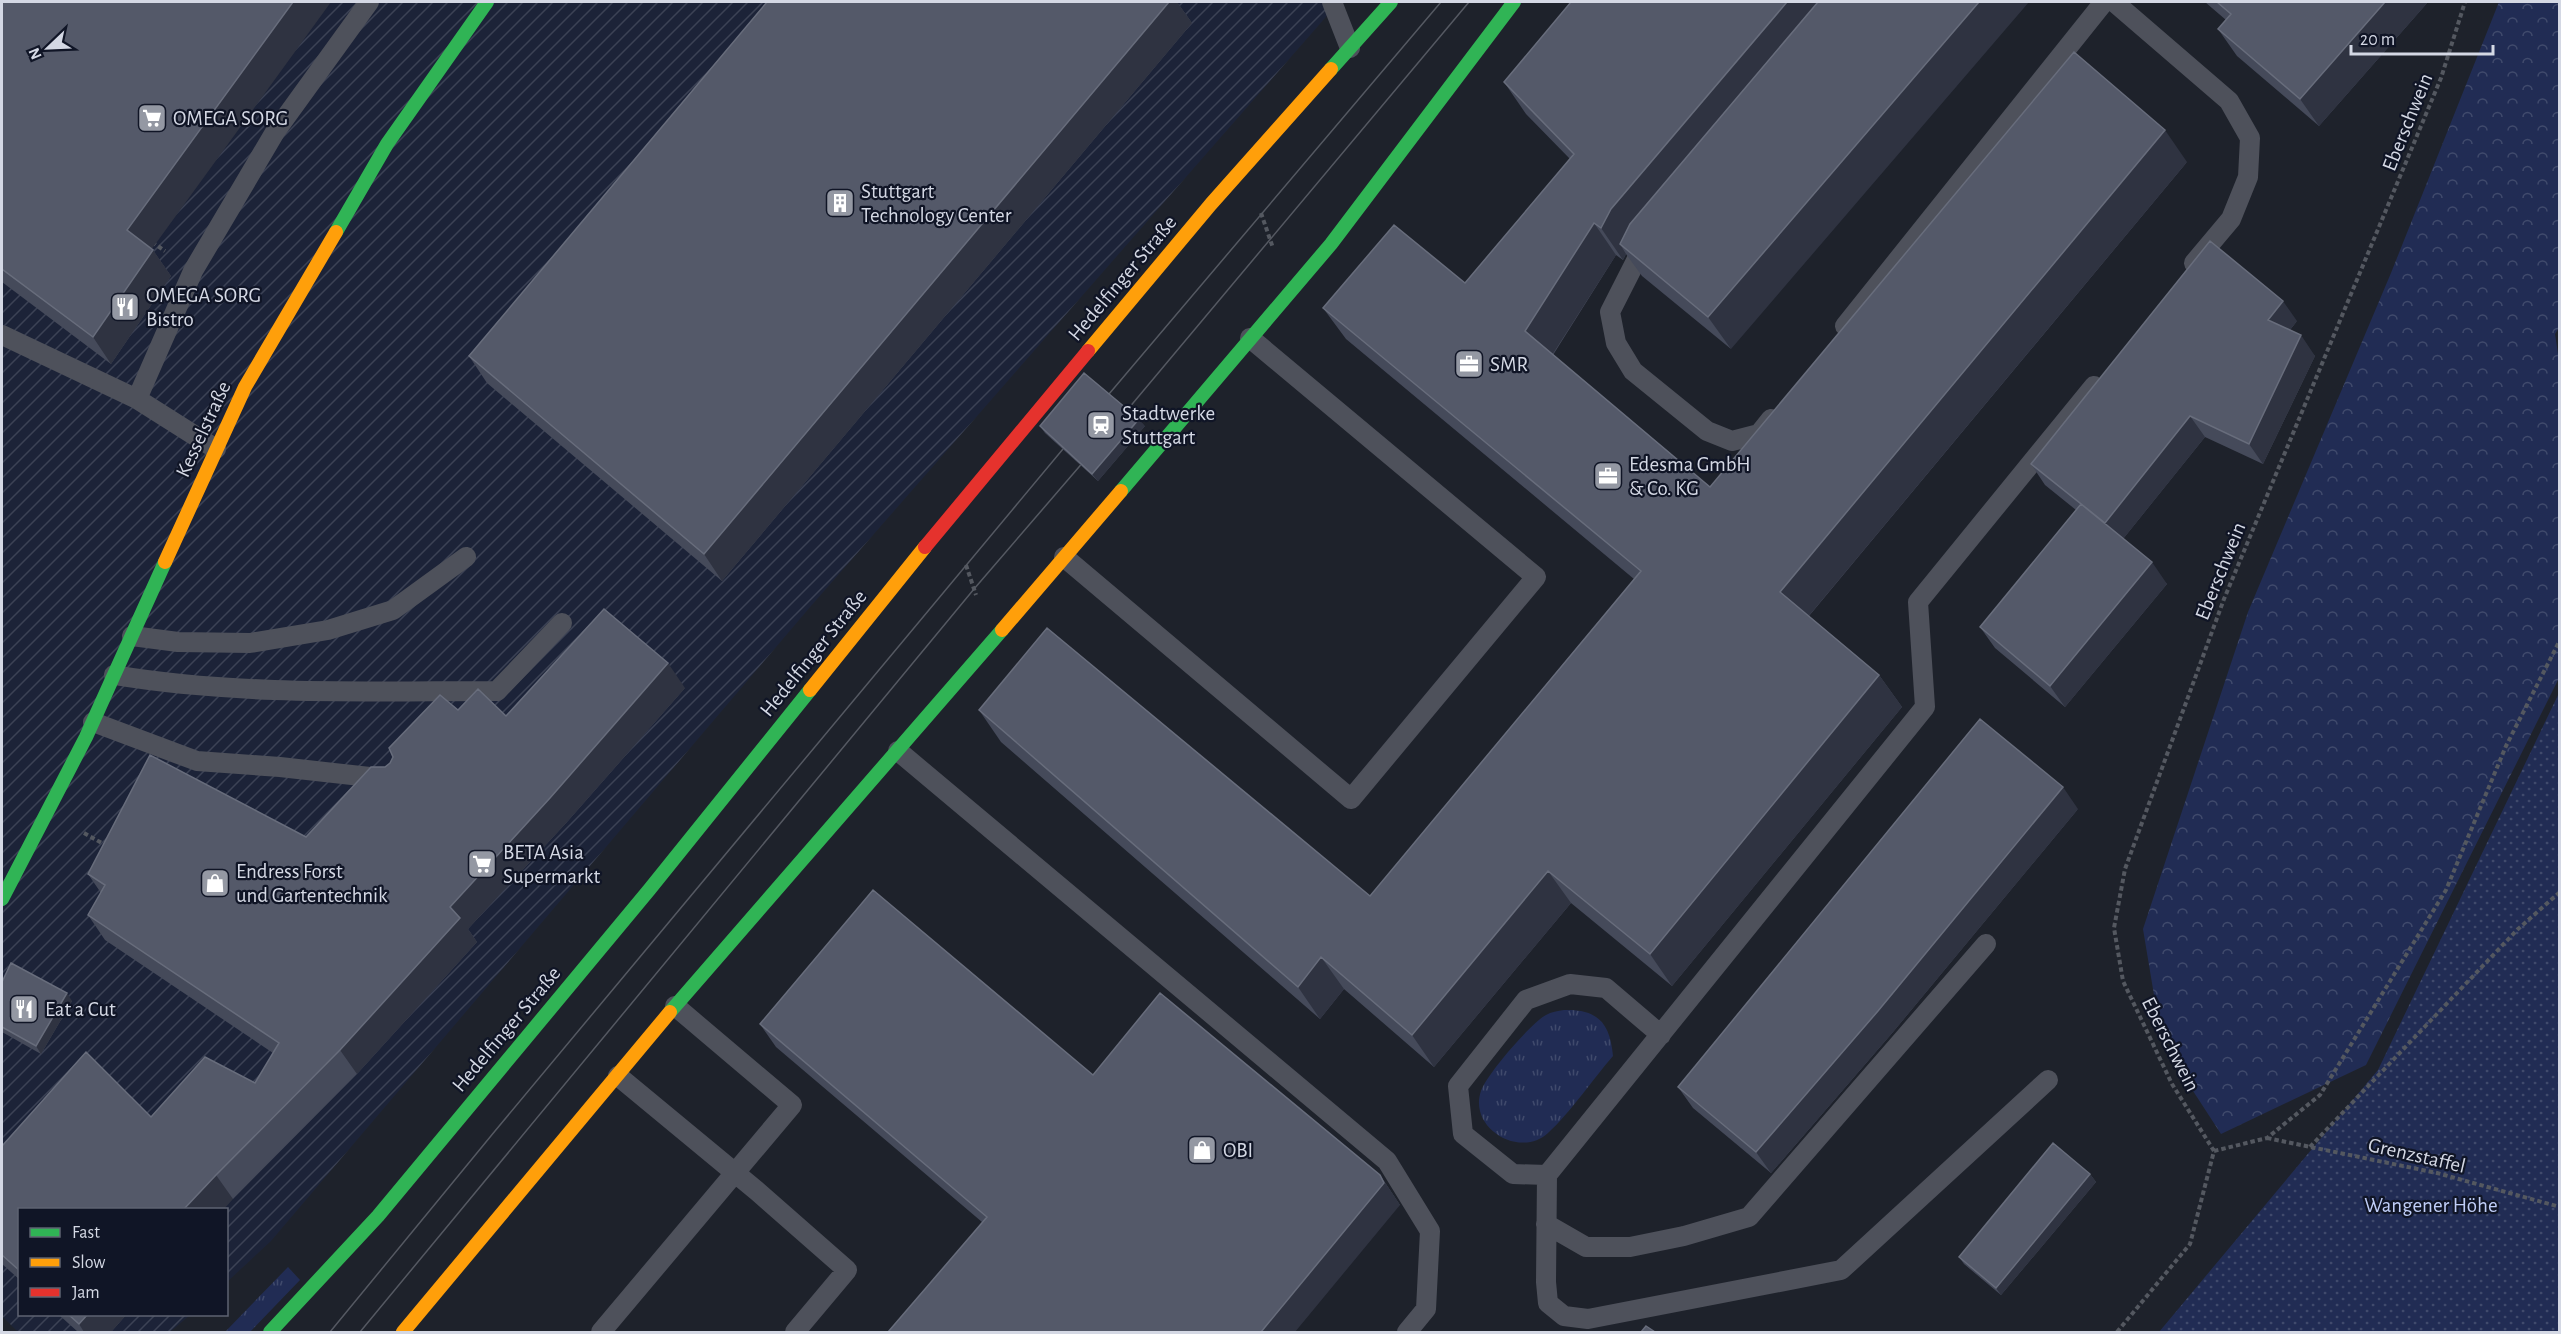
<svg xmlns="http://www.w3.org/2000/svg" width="2561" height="1334" viewBox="0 0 2561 1334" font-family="'Alegreya Sans',sans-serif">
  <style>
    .industrial { fill: url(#industrial-furrows) }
    .grass { fill: url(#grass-tufts) }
    .forest { fill: url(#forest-crowns) }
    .garden { fill: url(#garden-dots) }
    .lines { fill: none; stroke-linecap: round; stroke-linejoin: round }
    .path { stroke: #545860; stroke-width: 4; stroke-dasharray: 4.5 3; stroke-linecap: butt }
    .lane { stroke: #4e515b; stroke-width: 20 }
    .fast { stroke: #30b455; stroke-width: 14 }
    .slow { stroke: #ff9f0a; stroke-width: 14 }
    .jam { stroke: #e5322d; stroke-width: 14 }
    .tram { stroke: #555962; stroke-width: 1.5 }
    .wall { fill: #454a5a }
    .shaded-wall { fill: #2f3341 }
    .building { fill: #545969; stroke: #686d7c; stroke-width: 1.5 }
    .labels { text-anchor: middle; stroke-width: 4.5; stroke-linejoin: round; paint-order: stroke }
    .poi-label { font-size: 21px; fill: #d4d8e4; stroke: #101526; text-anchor: start }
    .street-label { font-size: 21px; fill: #d4d8e4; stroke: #101526 }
    .park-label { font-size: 21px; fill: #bfcdf7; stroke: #101526 }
  </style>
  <defs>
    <pattern id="industrial-furrows" width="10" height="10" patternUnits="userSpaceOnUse" patternTransform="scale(1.5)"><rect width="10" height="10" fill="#1c2338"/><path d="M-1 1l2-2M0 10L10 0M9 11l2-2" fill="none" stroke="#3c4255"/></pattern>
    <pattern id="grass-tufts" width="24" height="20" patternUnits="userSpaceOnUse" patternTransform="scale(1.5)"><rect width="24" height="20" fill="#212c54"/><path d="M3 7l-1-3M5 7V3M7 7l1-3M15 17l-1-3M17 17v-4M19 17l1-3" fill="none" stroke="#404a6c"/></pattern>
    <pattern id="forest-crowns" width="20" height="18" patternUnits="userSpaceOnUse" patternTransform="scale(1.5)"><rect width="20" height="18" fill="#212c54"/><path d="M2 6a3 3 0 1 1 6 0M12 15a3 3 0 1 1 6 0" fill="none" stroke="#404a6c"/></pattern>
    <pattern id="garden-dots" width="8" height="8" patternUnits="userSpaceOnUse" patternTransform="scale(1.5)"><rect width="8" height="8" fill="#212c54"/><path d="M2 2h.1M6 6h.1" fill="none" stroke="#404a6c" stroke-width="1.8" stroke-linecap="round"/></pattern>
  </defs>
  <rect width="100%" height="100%" fill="#1e222b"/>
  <path class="industrial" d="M2 2H1339L811 606 271 1241 227 1282 226 1210H20V1314L190 1315 170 1332H18L2 1316Z"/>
  <path class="grass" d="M1564 1010C1598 1009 1610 1023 1613 1056 1593 1079 1570 1113 1548 1133 1520 1159 1468 1128 1481 1091 1487 1074 1531 1023 1546 1015 1551 1012 1558 1011 1564 1010Z
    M288 1267 300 1280 250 1332H225Z"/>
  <path class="forest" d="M2499 2H2559L2560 326 2555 334 2560 367 2559 678 2366 1065 2221 1134 2182 1074 2157 1013 2143 929 2248 612 2391 273Z"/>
  <path class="garden" d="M2559 693V1332H2159L2378 1070Z"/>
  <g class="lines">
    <path class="path" d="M1261 213 1273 248
      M152 242 165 251
      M966 565 976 595
      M84 833 107 846
      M2267 1138 2437 1173 2560 1207
      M2310 1147 2518 929 2560 892
      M2214 1151 2172 1084 2123 981 2114 928 2125 869 2224 599 2441 78 2465 2
      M2214 1151 2267 1138 2320 1095 2446 890 2506 746 2560 640
      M2117 1332 2190 1244 2214 1151"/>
    <path class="lane" d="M1332 2 1350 48
      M2114 2 2229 101 2250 138 2248 177 2231 219 2194 263
      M1648 242 1642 249 1610 312 1616 343 1633 371 1707 431 1732 441 1759 434 1771 419
      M1845 326 2104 2
      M2 335 137 399 216 449
      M137 399 193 271 275 132 369 2
      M1064 557 1351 799 1536 577 1250 338
      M132 636 178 642 250 643 328 630 393 610 466 557
      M114 675C241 696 369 691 497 691L562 623
      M93 722 197 761 280 767 388 779
      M898 751 1387 1161 1430 1231 1426 1309 1407 1332
      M1661 1035 1606 988 1570 984 1526 1000 1458 1086 1463 1134 1513 1174 1547 1175 1925 707 1918 602 2094 386
      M618 1076 757 1191 847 1270 795 1332
      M1547 1175 1546 1282 1548 1303 1564 1316 1588 1319 1841 1270 2048 1080
      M1546 1224 1586 1247H1630L1684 1236 1749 1217 1986 944
      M601 1332 792 1105 675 1006"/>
    <path class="fast" d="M1331 69 1391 2
      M336 232 387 144 487 2
      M1121 491 1331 244 1514 2
      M2 899 86 737 165 562
      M670 1012 1002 630
      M270 1332 378 1216 649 890 810 690"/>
    <path class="slow" d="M1088 351 1211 204 1331 69
      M165 562 245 387 336 232
      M1002 630 1121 491
      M810 690 925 547
      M403 1332 670 1012"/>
    <path class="jam" d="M925 547 1088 351"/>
    <path class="tram" d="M1098 407 1441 2
      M1118 421 1469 2
      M330 1332 495 1131 1073 437
      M360 1332 974 589 1091 453"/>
  </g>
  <path class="wall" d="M2 2 152 249 171 276 111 364 2 282Z
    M767 2H1177L1192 23 722 581 487 383 469 356Z
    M1571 2 1731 349 1642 276 1626 254 1623 260 1616 255 1553 355 1710 487 2187 162 1809 616 1879 675 1902 707 1672 986 1571 903 1434 1067 1344 989 1320 1019 1001 742 979 710 1370 896 1634 579 1346 339 1323 308 1465 283 1570 159 1526 114 1504 82Z
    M2205 2H2428L2319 126 2237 56 2218 29 2226 20Z
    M2297 321 2290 330 2315 356 2263 464 2205 437 2123 539 2167 584 2065 707 1995 648 1980 627 2076 510 2045 485 2031 464Z
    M1040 426H1145L1098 481 1045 433Z
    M685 688 567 822 468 929 477 942 357 1074 233 1199 20 1209V1280L2 1264V1146L151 1117 255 1083 273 1053 105 940 88 915 101 893 88 874 306 837 385 767 458 710 506 716Z
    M2078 809 1893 1032 1771 1173 1693 1108 1678 1087Z
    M2 982 72 1001 41 1054 2 1032Z
    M760 1024 1093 1075 1380 1175 1400 1205 982 1222 776 1047Z
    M2090 1174 2096 1182 2001 1295 1964 1264 1959 1257Z
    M58 1314H127L111 1332H78Z"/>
  <path class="shaded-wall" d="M293 2H331L146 257 127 230Z
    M1169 2H1177L1192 23 722 581 704 554Z
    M1787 2H1836L1620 244 1626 254 1623 260 1601 228 1611 209Z
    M1979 2H2029L1731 349 1708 317Z
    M2385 2H2428L2319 126 2300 99Z
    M2165 130 2187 162 1802 624 1780 592Z
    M1594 223 1616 255 1547 363 1525 331Z
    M153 250 171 276 111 364 93 337Z
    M2283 301 2297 321 2282 340 2268 320Z
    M2301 335 2315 356 2263 464 2249 444Z
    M2190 416 2205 437 2119 544 2105 523Z
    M1139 419 1145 426 1098 481 1092 474Z
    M2152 562 2167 584 2065 707 2050 686Z
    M668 663 685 688 567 822 468 929 477 942 357 1074 340 1050 450 907Z
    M1879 675 1902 707 1672 986 1650 954Z
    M2063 787 2078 809 1893 1032 1771 1173 1756 1152Z
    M1548 871 1571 903 1434 1067 1412 1035Z
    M1321 957 1344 989 1320 1019 1298 987Z
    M67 993 72 1001 41 1054 36 1046Z
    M2090 1174 2096 1182 2001 1295 1996 1288Z
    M216 1175 233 1199 224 1209H184Z
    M1380 1175 1400 1205 1295 1332H1261Z
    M88 1314H127L111 1332H84L79 1324Z"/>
  <path class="building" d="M2 2H293L127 230 153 250 93 337 2 269Z
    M767 2H1169L704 554 469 356Z
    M1571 2H1787L1611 209 1601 228 1594 223 1525 331 1710 487 2074 52 2165 130 1780 592 1879 675 1650 954 1548 871 1412 1035 1321 957 1298 987 979 710 1047 628 1370 896 1641 571 1323 308 1394 225 1465 283 1574 154 1504 82Z
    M1818 2H1979L1708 317 1620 244 1630 224Z
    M2217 2H2385L2300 99 2218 29 2231 14Z
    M2210 241 2283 301 2268 320 2301 335 2249 444 2190 416 2105 523 2031 464Z
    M1084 373 1139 419 1092 474 1040 426Z
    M2081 504 2152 562 2050 686 1980 627Z
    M604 609 668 663 550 798 450 907 460 918 340 1050 216 1175 184 1209H20V1271L2 1255V1146L86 1052 151 1117 205 1057 255 1083 279 1043 88 915 105 885 88 874 150 755 306 837 371 767H385L390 763 393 757 389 748 440 695 458 710 478 689 506 716Z
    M1980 719 2063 787 1878 1011 1756 1152 1678 1087Z
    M873 890 1093 1075 1160 993 1380 1175 1384 1183 1261 1332H888L987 1217 760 1024Z
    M11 963 67 993 36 1046 2 1027V982Z
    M2053 1143 2090 1174 1996 1288 1959 1257Z
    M68 1314H88L79 1324Z
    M1646 1326 1655 1332H1641Z"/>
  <defs>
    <g id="supermarket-square" transform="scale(1.5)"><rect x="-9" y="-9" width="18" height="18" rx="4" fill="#9498a3" stroke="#101526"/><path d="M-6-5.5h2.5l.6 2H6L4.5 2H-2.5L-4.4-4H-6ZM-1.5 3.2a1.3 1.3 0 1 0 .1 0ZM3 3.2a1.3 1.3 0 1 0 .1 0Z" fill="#fff"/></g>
    <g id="building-square" transform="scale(1.5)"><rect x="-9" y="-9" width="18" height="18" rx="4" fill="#9498a3" stroke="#101526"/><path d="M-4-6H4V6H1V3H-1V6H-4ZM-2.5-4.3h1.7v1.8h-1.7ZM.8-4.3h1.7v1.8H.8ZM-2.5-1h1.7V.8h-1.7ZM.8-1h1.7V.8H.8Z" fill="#fff"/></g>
    <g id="restaurant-square" transform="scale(1.5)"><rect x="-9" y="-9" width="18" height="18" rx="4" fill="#9498a3" stroke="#101526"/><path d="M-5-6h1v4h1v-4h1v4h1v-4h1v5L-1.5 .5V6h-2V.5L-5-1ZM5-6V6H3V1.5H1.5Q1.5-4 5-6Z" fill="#fff"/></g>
    <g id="office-square" transform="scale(1.5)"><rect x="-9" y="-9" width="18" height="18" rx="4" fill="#9498a3" stroke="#101526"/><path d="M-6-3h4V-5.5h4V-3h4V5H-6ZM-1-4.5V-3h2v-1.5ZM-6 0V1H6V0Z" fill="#fff"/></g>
    <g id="station-square" transform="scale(1.5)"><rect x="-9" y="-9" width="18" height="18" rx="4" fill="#9498a3" stroke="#101526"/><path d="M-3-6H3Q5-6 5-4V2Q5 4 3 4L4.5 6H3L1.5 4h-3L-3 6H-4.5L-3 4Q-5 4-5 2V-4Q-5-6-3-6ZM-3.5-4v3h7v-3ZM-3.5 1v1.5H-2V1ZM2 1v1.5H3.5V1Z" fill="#fff"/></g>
    <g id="shop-square" transform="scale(1.5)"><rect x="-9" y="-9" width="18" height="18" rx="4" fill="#9498a3" stroke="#101526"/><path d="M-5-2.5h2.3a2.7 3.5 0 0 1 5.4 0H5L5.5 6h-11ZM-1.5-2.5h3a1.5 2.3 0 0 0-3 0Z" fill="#fff"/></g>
  </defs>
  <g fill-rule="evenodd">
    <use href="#supermarket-square" x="152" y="118"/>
    <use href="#building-square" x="840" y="203"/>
    <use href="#restaurant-square" x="125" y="307"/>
    <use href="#office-square" x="1469" y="364"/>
    <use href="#station-square" x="1101" y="425"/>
    <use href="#office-square" x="1608" y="476"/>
    <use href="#supermarket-square" x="482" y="864"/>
    <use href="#shop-square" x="215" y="883"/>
    <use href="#restaurant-square" x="24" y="1009"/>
    <use href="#shop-square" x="1202" y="1150"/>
  </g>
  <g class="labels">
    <g class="poi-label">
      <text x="173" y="125">OMEGA SORG</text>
      <text x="861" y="198">Stuttgart<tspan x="861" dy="24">Technology Center</tspan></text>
      <text x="146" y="302">OMEGA SORG<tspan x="146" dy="24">Bistro</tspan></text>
      <text x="1490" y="371">SMR</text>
      <text x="1122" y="420">Stadtwerke<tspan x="1122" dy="24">Stuttgart</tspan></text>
      <text x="1629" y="471">Edesma GmbH<tspan x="1629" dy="24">&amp; Co. KG</tspan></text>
      <text x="503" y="859">BETA Asia<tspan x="503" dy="24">Supermarkt</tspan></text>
      <text x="236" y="878">Endress Forst<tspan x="236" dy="24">und Gartentechnik</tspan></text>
      <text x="45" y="1016">Eat a Cut</text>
      <text x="1223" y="1157">OBI</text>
    </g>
    <g class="street-label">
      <text transform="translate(2407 122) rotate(-68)" y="7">Eberschwein</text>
      <text transform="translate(1122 278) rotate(-50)" y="7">Hedelfinger Straße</text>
      <text transform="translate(203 429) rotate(-65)" y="7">Kesselstraße</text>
      <text transform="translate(2220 571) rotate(-68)" y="7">Eberschwein</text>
      <text transform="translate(813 653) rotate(-51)" y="7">Hedelfinger Straße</text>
      <text transform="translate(506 1029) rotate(-50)" y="7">Hedelfinger Straße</text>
      <text transform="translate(2171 1044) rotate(63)" y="7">Eberschwein</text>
      <text transform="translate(2417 1155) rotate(13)" y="7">Grenzstaffel</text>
    </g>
    <g class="park-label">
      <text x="2431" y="1212">Wangener Höhe</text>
    </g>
  </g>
  <rect width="2561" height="1334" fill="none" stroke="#d4d8e4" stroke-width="6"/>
  <rect x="18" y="1208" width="210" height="108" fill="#101526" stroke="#5e6372" stroke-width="1.5"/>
  <rect x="30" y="1228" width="30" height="9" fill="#30b455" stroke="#5e6372" stroke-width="1.5"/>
  <text x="72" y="1238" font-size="18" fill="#d4d8e4">Fast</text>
  <rect x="30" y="1258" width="30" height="9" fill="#ff9f0a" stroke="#5e6372" stroke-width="1.5"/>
  <text x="72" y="1268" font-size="18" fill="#d4d8e4">Slow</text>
  <rect x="30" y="1288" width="30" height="9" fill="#e5322d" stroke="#5e6372" stroke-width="1.5"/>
  <text x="72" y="1298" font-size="18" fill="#d4d8e4">Jam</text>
  <g transform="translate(48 48) rotate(247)" stroke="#101526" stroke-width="4.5" paint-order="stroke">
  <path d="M0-4.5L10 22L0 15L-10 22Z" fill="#d4d8e4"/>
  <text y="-9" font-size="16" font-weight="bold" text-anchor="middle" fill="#d4d8e4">N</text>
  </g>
  <path d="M2351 45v9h142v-9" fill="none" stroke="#d4d8e4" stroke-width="3"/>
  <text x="2360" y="45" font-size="18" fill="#d4d8e4" stroke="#101526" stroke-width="4.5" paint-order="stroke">20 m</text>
</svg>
